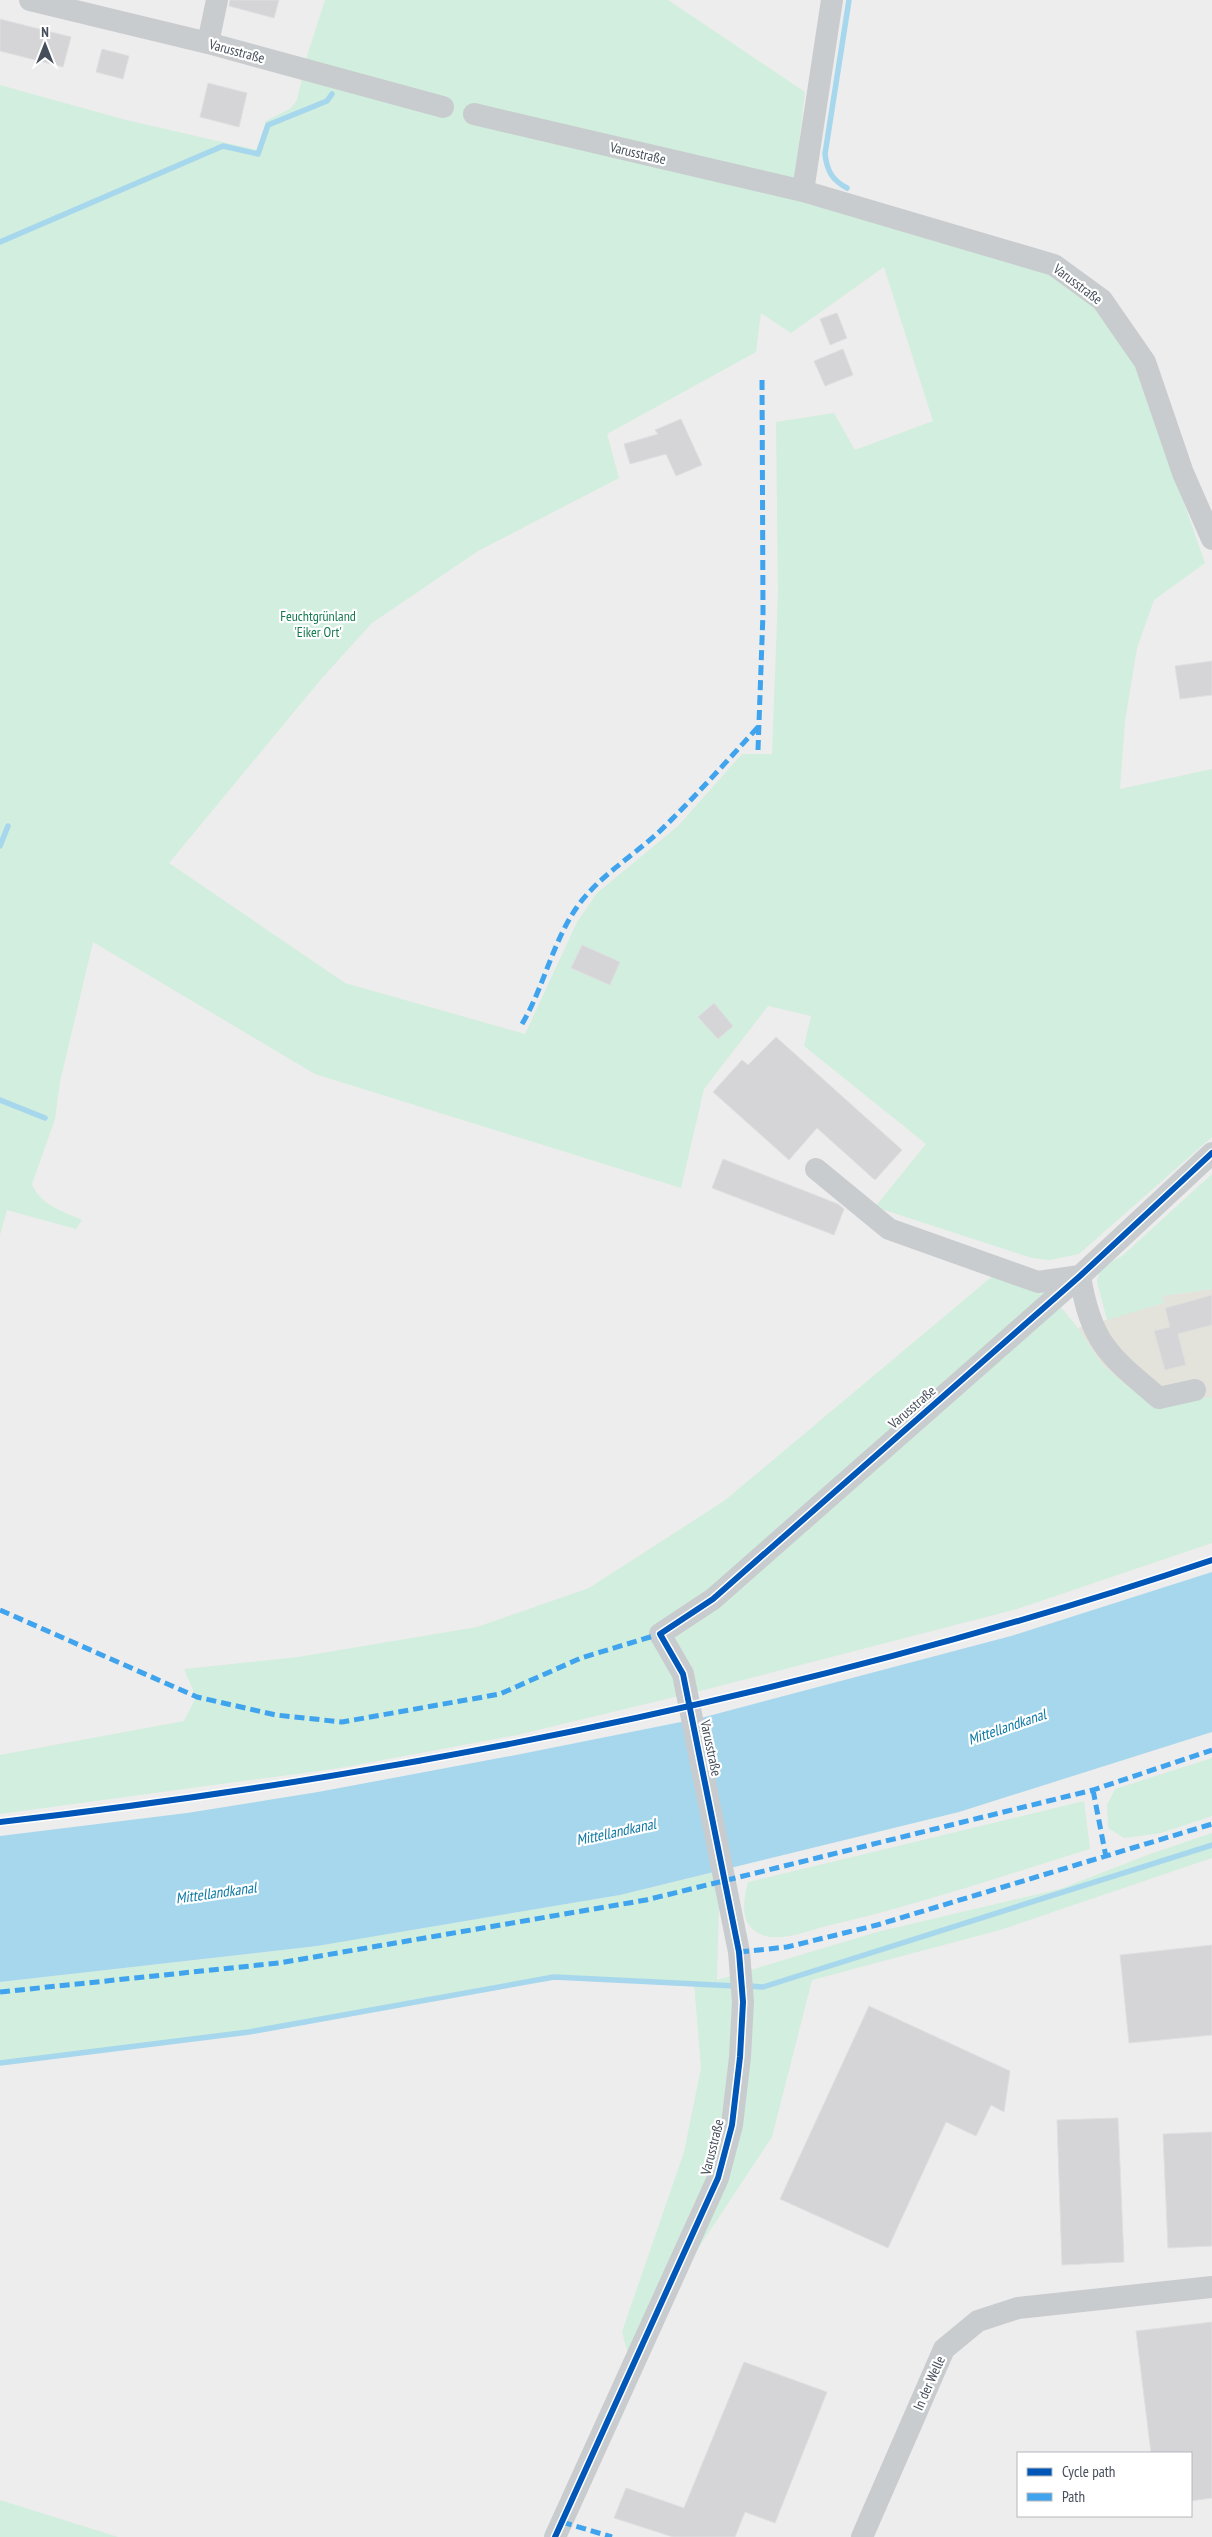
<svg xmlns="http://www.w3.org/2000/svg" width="1212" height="2537" viewBox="0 0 1212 2537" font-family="'PT Sans Narrow',sans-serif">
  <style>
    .commercial { fill: #e3e2db }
    .green { fill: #d1eede; fill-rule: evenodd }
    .water { fill: #a6d7ec }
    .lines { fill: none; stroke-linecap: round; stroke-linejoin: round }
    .stream { stroke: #a6d7ec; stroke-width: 5.5 }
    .building { fill: #d5d5d8; stroke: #dfdfe0 }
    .minor { stroke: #c9ccce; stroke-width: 22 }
    .quiet { stroke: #3fa4ed; stroke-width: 5; stroke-dasharray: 10 5; stroke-linecap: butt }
    .cycleway-casing { stroke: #fff; stroke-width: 9 }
    .cycleway { stroke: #0057b8; stroke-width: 6 }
    .labels { text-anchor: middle; stroke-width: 4.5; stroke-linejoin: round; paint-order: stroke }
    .street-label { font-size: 14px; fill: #454e5a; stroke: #fff }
    .park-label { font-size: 14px; fill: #177a50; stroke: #fff }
    .water-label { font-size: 15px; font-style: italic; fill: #0d79a5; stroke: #fff }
  </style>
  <rect width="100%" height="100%" fill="#eeeded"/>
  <path class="commercial" d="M1212 1289V1397L1156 1405 1127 1386 1102 1364 1078 1328 1164 1303 1162 1296Z"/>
  <path class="green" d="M325 0H668L805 92 797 162 803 191 1051 273 1100 309 1134 361 1205 563 1154 600 1137 648 1125 721 1120 789 1212 769V1137L1079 1254 1050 1260 1032 1258 875 1207 926 1144 804 1046 811 1016 768 1006 704 1089 681 1188 315 1074 93 942 60 1082 55 1119 32 1184C40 1205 63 1211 82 1220L76 1229 7 1210 0 1235V85L126 120 257 150 266 121 291 108 297 100 308 53ZM884 267 933 421 855 450 834 413 776 422 778 594 772 754H742L678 826 597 893 577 922 525 1034 345 983 169 863 322 678 372 623 478 551 619 478 607 434 756 352 761 313 791 333Z
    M1212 1174V1289L1162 1296 1164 1303 1107 1320 1097 1282 1100 1268 1122 1256Z
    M1001 1269 1048 1291 1078 1328 1102 1364 1127 1386 1156 1405 1212 1397V1543L1017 1609 708 1689 517 1735 340 1768 0 1814V1755L184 1721 196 1697 184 1669 298 1657 477 1627 589 1588 724 1501Z
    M1212 1758V1816L1161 1833 1124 1838 1108 1828 1107 1805 1115 1789Z
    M1084 1801 1090 1849C1002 1876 915 1906 826 1926 808 1931 781 1942 762 1935 739 1925 743 1902 748 1882Z
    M1212 1833V1858L1000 1930 812 1980 772 2137 628 2354 622 2332 684 2152 701 2068 694 1983 554 1977 249 2032 0 2063V1982L317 1946 620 1895 715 1872 719 1902 717 1980 877 1932 1060 1889 1150 1854Z
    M0 2500 118 2537H0Z"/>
  <path class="water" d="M1212 1572V1732L959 1812 620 1895 317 1946 0 1982V1836L187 1813 318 1792 521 1754 701 1718 1011 1636Z"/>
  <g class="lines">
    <path class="stream" d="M847 188C832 180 827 171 825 154L849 0
      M0 242 223 146 258 154 268 125 327 101 332 94
      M0 846 8 826
      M0 1100 45 1118
      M748 1986 763 1987 1212 1845
      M0 2063 249 2032 554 1977 736 1986"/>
  </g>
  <path class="building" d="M230 0H279L274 18 229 6Z
    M0 19 71 37 63 67 0 51Z
    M102 49 129 56 123 79 96 72Z
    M208 83 247 93 239 127 200 117Z
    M837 313 847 338 830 345 820 319Z
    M843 349 853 375 825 386 814 361Z
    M681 419 702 465 676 476 666 454 630 464 624 444 658 434 655 430Z
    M1212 661V695L1180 699 1175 666Z
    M582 945 620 962 610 985 571 968Z
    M714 1003 733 1026 718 1039 698 1017Z
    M776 1037 902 1150 875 1180 817 1128 789 1160 713 1092 742 1060 748 1065Z
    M723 1159 838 1204 844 1209 834 1235 712 1188Z
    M1212 1295V1325L1178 1334 1186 1365 1165 1370 1154 1331 1170 1327 1165 1308Z
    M1212 1945V2035L1129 2043 1120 1955Z
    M869 2006 1010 2071 1004 2112 991 2105 976 2136 946 2122 888 2248 780 2199Z
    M1118 2118 1124 2262 1062 2265 1057 2120Z
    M1212 2132V2246L1168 2248 1163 2134Z
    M1212 2322V2498L1191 2501V2453H1151L1136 2331Z
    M744 2362 827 2392 775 2523 745 2512 735 2537H673L614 2518 626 2488 684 2508Z"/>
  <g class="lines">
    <path class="minor" d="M30 0 208 43 443 107
      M208 43 217 0
      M474 114 803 191 1054 265 1102 300 1145 362 1183 473 1212 539
      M803 191 832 0
      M816 1169 889 1229 1038 1282 1080 1276C1091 1343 1109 1356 1159 1398L1195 1390
      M555 2537 718 2178 732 2125 740 2057 743 2002 739 1952 683 1674 660 1634 713 1599 1080 1276 1212 1153
      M862 2537 944 2349 978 2321 1018 2308 1212 2287"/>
    <path class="quiet" d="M758 750 763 613 762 376
      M522 1024C544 987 552 943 577 907 598 877 633 856 660 831 695 797 727 761 759 726
      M0 1610 197 1697 276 1715 342 1722 500 1694 581 1658 660 1634
      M1093 1790 1106 1857
      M739 1952 787 1947 877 1925 1212 1824
      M0 1992 279 1963 646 1900 1093 1790 1212 1750
      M562 2522 612 2537"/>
    <g class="cycleway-casing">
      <path id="cycleway" d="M0 1822C410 1775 820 1692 1212 1560
        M555 2537 718 2178 732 2125 740 2057 743 2002 739 1952 683 1674 660 1634 713 1599 1080 1276 1212 1153"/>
    </g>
    <use href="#cycleway" class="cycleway"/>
  </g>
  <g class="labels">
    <g class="street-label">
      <text transform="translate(237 51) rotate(15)" y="5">Varusstraße</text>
      <text transform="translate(638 153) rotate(13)" y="5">Varusstraße</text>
      <text transform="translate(1078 284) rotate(37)" y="5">Varusstraße</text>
      <text transform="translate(912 1407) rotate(-41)" y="5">Varusstraße</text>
      <text transform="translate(711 1748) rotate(78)" y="5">Varusstraße</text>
      <text transform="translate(712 2147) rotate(-76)" y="5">Varusstraße</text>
      <text transform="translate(929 2383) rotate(-66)" y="5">In der Welle</text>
    </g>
    <g class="park-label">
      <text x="318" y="621">Feuchtgrünland<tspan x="318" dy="16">'Eiker Ort'</tspan></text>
    </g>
    <g class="water-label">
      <text transform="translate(1007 1727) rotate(-19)" y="5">Mittellandkanal</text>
      <text transform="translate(616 1832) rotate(-12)" y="5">Mittellandkanal</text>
      <text transform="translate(216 1893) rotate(-8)" y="5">Mittellandkanal</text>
    </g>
  </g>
  <rect x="1017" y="2452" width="175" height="65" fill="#ffffff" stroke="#b5b8bd"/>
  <rect x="1027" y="2468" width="25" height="8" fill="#0057b8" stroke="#b5b8bd"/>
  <text x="1062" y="2477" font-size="15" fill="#454e5a">Cycle path</text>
  <rect x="1027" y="2493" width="25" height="8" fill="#3fa4ed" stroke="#b5b8bd"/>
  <text x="1062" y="2502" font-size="15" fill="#454e5a">Path</text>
  <g transform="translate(45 45)" stroke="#ffffff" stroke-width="4" paint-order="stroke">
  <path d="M0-4L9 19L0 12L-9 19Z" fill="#454e5a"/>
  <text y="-8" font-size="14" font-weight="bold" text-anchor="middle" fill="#454e5a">N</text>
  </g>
</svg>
